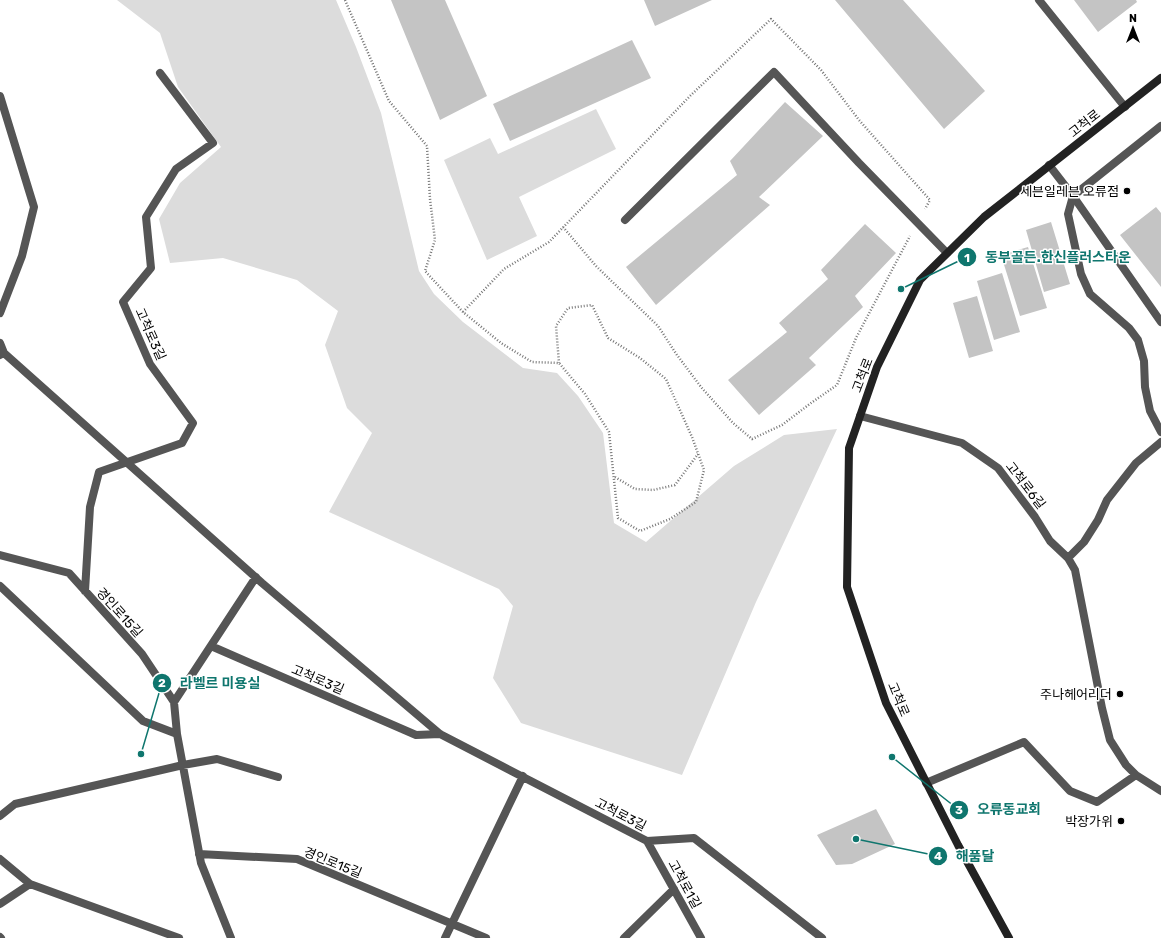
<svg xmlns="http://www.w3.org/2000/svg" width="1161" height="938" viewBox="0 0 1161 938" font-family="Rubik,'Noto Sans KR',sans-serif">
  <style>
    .green { fill: #dcdcdc }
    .building { fill: #c4c4c4 }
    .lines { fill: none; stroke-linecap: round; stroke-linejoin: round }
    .path { stroke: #777; stroke-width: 2.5; stroke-dasharray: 1 2; stroke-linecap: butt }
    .lane { stroke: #555; stroke-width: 8 }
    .street { stroke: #555; stroke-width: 8 }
    .secondary { stroke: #222; stroke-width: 8 }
    .poi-dot { fill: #000; stroke: #fff; stroke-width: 1.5 }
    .labels { text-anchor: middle; stroke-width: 3; stroke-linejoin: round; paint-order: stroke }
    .street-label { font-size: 13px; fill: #000; stroke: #fff }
    .poi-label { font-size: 13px; fill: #000; stroke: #fff; text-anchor: end }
    .leader { fill: none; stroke: #0f766e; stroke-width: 1.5 }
    .callout-dot { fill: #0f766e; stroke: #fff; stroke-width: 1.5 }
    .mark-label { font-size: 12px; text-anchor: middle; font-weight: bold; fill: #fff }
    .callout-label { font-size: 14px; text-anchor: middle; font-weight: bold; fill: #0f766e; stroke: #fff; stroke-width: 3; stroke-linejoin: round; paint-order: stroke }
  </style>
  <rect width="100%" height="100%" fill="#fff"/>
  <path class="green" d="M117 0H336L356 47 381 113 419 271 434 294 463 322 523 368 557 373 578 396 603 433 614 523 646 542 734 466 784 435 837 429 756 602 682 775 521 723 493 678 513 606 499 589 329 512 372 433 347 408 325 345 338 311 297 280 223 258 170 263 159 219 180 183 221 147 178 87 160 33Z
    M596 109 616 149 519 197 537 236 487 260 444 160 490 138 498 154Z"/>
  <path class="building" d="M391 0H445L487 96 440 120Z
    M644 0H712L655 26Z
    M835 0H903L985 91 944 129Z
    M1074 0H1136L1137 2 1098 32Z
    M632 40 651 78 510 141 493 104Z
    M785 102 823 136 759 197 770 205 656 305 626 267 737 175 730 161Z
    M1156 207 1161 213V287L1120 235Z
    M1051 222 1070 284 1044 292 1026 230Z
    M865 224 896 253 855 296 863 307 809 358 816 365 759 415 728 380 787 332 779 323 828 279 821 270Z
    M1028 247 1047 308 1020 316 1001 255Z
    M1002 273 1020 332 994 340 977 281Z
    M977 296 993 351 969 358 953 303Z
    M876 809 895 844 852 864 836 865 817 835Z"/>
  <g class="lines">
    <path class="path" d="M345 0 389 101 427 146 430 199 435 240 425 271 463 312 501 343 532 362 559 363 585 394 609 432 618 518 640 531 670 519 696 502 704 470 692 437 666 379 640 358 608 338 592 305 568 308 556 326 559 363
      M563 227 596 266 658 326 677 355 701 387 733 423 752 439 782 425 811 403 837 385 856 338 910 236
      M463 312 504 269 549 242 690 96 771 19 821 70 859 120 930 200 925 209
      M615 477 635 489 653 490 675 485 698 454"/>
    <path class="lane" d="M1039 0 1125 107
      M1161 126 1073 196 1161 322
      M625 220 774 72 859 163 947 253"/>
    <path class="street" d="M0 96 34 207 22 256 0 313
      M1049 165 1073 196 1068 214 1081 274 1090 294 1129 328 1138 340 1144 361 1145 387 1150 411 1161 432
      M0 343 4 353
      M0 355 4 353 262 583 440 734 647 841 694 838 822 938
      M860 416 962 443 998 468 1035 517 1050 541 1068 558 1075 570 1102 708 1110 740 1126 765 1136 775 1161 791
      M0 555 69 573 142 654 174 702 177 734
      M1068 558 1084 542 1098 520 1107 500 1136 463 1161 442
      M0 586 143 721 177 734 201 863 231 938
      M85 591 90 507 99 472 182 443 193 423 150 364 123 302 151 268 146 217 176 169 213 143 160 73
      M211 646 416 735 440 734
      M174 702 256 577
      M926 783 1024 742 1070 791 1097 802 1136 775
      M0 816 15 804 183 765 217 759 278 777
      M647 841 701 938
      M199 854 297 859 486 938
      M0 859 30 884 179 938
      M0 904 30 884
      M0 937 1 938
      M445 938 523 776
      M624 938 674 889"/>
    <path class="secondary" d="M1009 938 958 845 886 703 847 587 849 448 877 367 920 280 984 217 1161 78"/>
  </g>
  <g class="poi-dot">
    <circle cx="1127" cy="191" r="4"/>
    <circle cx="1120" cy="694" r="4"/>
    <circle cx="1121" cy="821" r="4"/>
  </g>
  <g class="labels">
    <g class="street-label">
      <text transform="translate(1084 123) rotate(-38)" y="5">고척로</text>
      <text transform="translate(151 334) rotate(66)" y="5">고척로3길</text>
      <text transform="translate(862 375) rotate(-69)" y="5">고척로</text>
      <text transform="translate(1026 485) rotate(52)" y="5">고척로6길</text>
      <text transform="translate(120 612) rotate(48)" y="5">경인로15길</text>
      <text transform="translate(318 679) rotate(23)" y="5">고척로3길</text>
      <text transform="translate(899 699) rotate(67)" y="5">고척로</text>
      <text transform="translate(621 814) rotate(27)" y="5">고척로3길</text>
      <text transform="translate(333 862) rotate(22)" y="5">경인로15길</text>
      <text transform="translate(685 884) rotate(61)" y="5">고척로1길</text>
    </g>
    <g class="poi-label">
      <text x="1119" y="196">세븐일레븐 오류점</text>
      <text x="1112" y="699">주나헤어리더</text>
      <text x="1113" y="826">박장가위</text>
    </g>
  </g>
  <path class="leader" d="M901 289L967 257M141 754L162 683M892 757L959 810M856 839L938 856"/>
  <g class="callout-dot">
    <circle cx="901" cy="289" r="4"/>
    <circle cx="141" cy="754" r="4"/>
    <circle cx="892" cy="757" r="4"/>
    <circle cx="856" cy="839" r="4"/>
    <circle cx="967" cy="257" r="10"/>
    <circle cx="162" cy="683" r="10"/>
    <circle cx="959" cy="810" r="10"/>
    <circle cx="938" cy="856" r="10"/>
  </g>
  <g class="mark-label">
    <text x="967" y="262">1</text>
    <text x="162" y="687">2</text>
    <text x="959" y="814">3</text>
    <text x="938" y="860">4</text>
  </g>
  <g class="callout-label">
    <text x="1058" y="262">동부골든.한신플러스타운</text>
    <text x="220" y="688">라벨르 미용실</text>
    <text x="1009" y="814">오류동교회</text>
    <text x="975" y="861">해품달</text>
  </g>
  <g transform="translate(1133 28)" stroke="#ffffff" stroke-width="3" paint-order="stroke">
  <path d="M0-3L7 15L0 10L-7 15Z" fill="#000000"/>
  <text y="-6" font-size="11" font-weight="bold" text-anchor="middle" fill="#000000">N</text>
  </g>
</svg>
